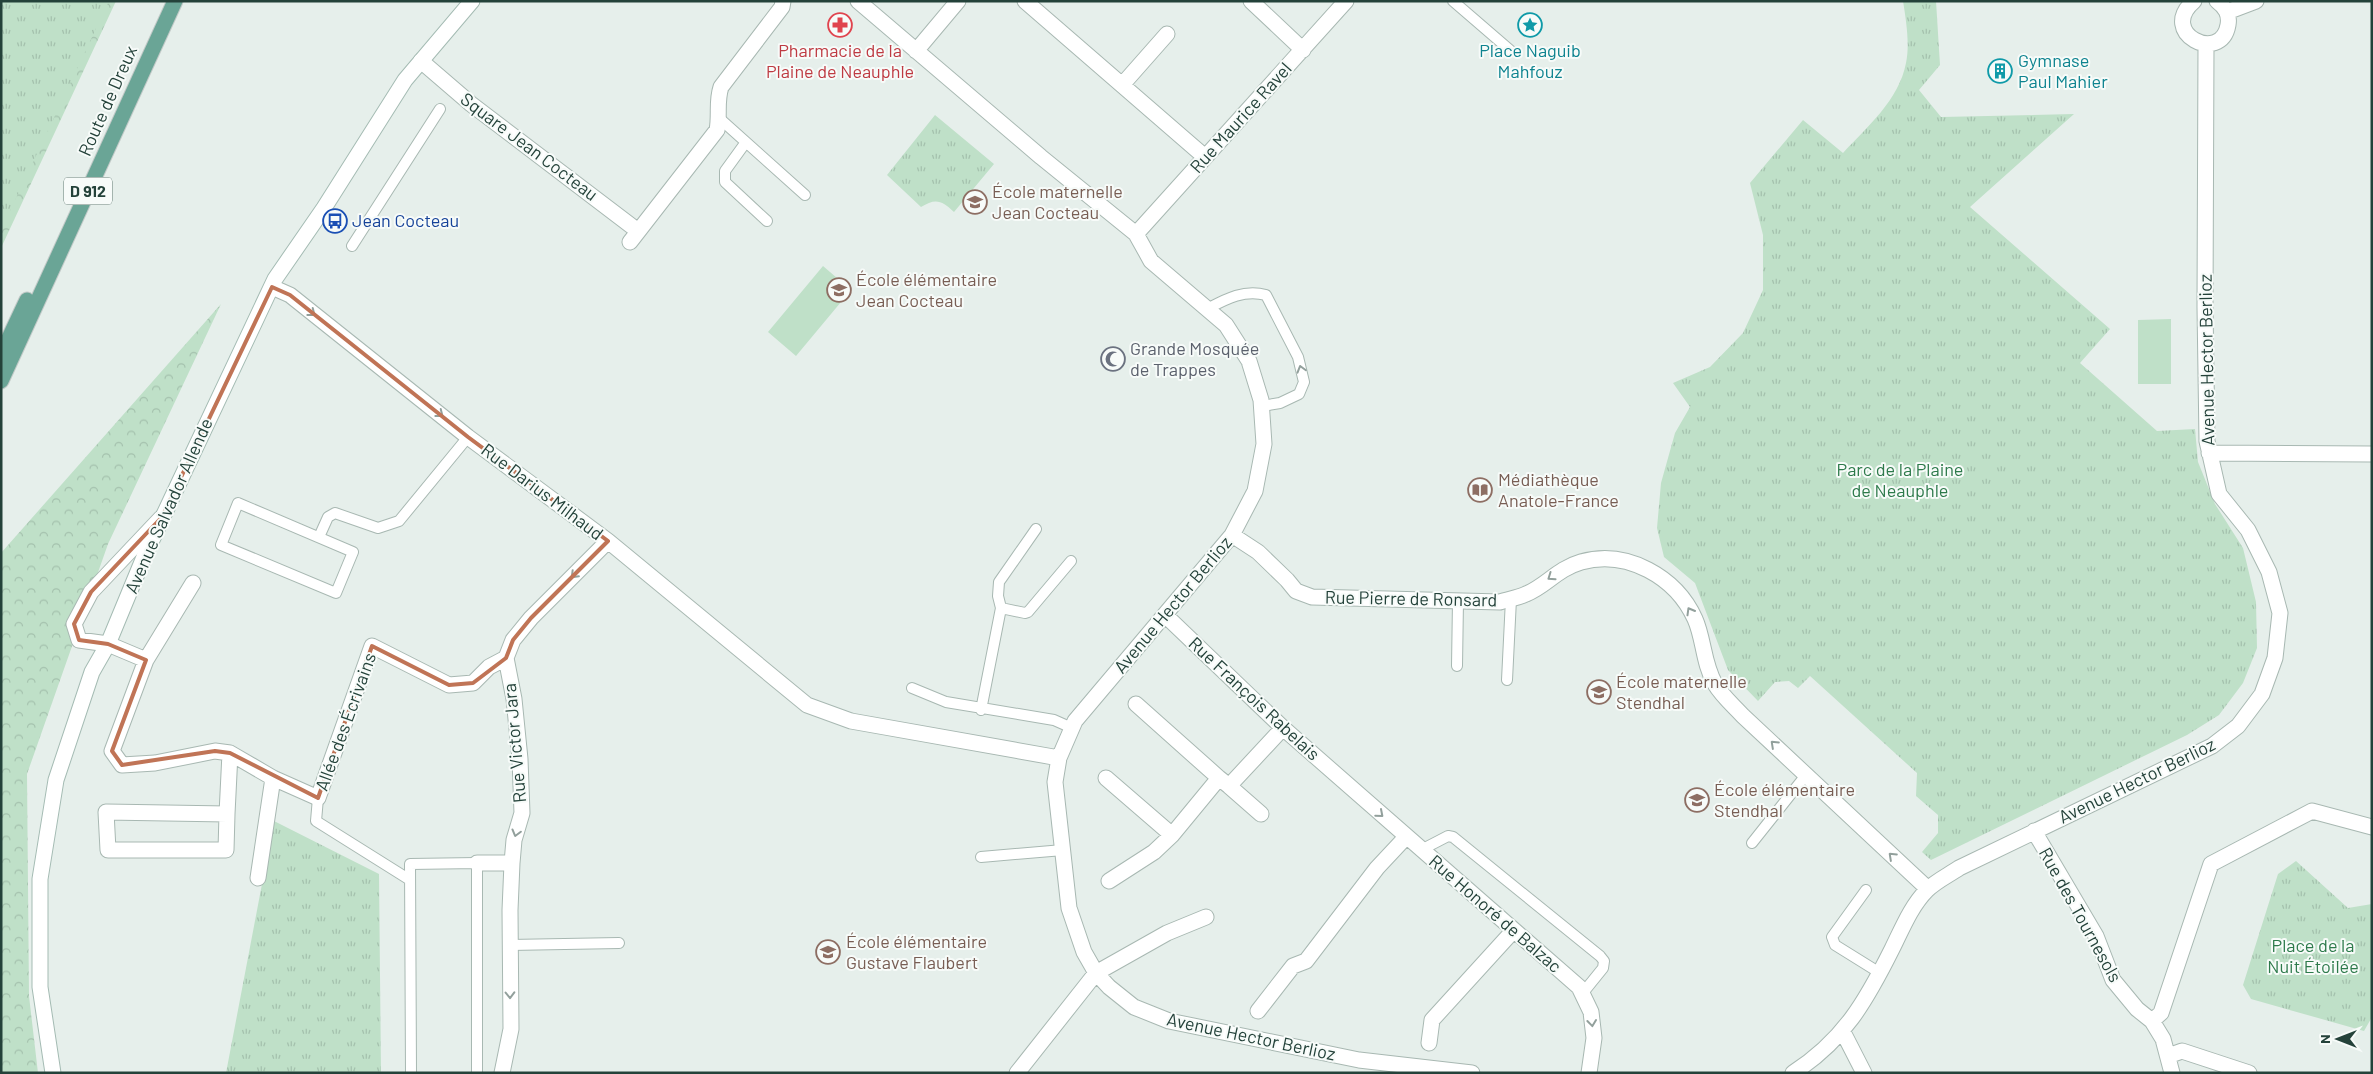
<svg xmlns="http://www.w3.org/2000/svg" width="2373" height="1074" viewBox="0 0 2373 1074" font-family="Barlow,sans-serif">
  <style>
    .grass { fill: #bfe0c8 }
    .forest { fill: url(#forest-crowns) }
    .park { fill: url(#park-tufts) }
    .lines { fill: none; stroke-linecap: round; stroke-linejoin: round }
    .lane-casing { stroke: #a8b8b2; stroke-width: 12 }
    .street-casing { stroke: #a8b8b2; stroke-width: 17 }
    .secondary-casing { stroke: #a4bbb3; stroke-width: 17 }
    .primary-casing { stroke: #c2cac8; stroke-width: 17 }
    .lane { stroke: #fff; stroke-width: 10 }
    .street { stroke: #fff; stroke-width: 15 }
    .secondary { stroke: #fff; stroke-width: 15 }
    .primary { stroke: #6aa596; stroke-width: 15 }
    .oneway { stroke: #92a09c }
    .marked { fill: none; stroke: #c07456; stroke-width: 4; stroke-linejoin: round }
    .labels { text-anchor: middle; stroke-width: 4; stroke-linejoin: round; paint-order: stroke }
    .shield { fill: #f7fbf9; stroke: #637a73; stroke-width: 1 }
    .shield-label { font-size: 16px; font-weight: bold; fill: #24423a }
    .health-label { font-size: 18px; fill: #be3a42; stroke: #f7fbf9 }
    .culture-label { font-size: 18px; fill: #0d838f; stroke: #f7fbf9 }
    .street-label { font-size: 18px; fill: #24423a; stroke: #f7fbf9 }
    .education-label { font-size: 18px; fill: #785e54; stroke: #f7fbf9; text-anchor: start }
    .transit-label { font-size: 18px; fill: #164399; stroke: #f7fbf9; text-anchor: start }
    .worship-label { font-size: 18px; fill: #5b616d; stroke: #f7fbf9; text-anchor: start }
    .park-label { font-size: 18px; fill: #2d7a4b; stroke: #f7fbf9 }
  </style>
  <defs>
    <pattern id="forest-crowns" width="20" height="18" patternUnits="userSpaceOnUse" patternTransform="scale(1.25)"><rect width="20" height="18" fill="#bfe0c8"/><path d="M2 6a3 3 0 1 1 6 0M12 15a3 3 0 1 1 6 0" fill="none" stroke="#a4c1ad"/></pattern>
    <pattern id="park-tufts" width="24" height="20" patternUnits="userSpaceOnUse" patternTransform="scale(1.25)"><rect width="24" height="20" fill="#bfe0c8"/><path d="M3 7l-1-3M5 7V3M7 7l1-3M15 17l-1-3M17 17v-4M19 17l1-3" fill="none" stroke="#a4c1ad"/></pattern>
  </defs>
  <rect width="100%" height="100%" fill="#e6efeb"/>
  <path class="grass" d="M823 266 851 290 796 356 768 332Z
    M2171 319V384H2138V320Z"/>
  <path class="forest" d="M39 1H116L1 248V81Z
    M221 304 108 544 27 774 29 996 38 1073H1V553Z"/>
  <path class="park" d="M1 1H109L1 230Z
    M1903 1H1936L1940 65 1919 90 1941 117 2074 114 1970 207 2110 329 2080 363 2157 431 2195 429 2198 462 2215 504 2243 548 2256 602 2257 648 2243 683 2219 715 2187 735 1931 860 1922 852 1938 833V815L1916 796 1917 773 1810 676 1798 688 1789 681 1775 682 1758 701 1728 670 1695 583 1664 557 1657 528 1661 483 1675 433 1690 407 1673 383 1710 367 1743 333 1763 290V235L1750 183 1803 120 1843 153C1867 127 1899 100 1906 63 1910 44 1906 20 1903 1Z
    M935 115 994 164 954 212C942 200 935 198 921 207L887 175Z
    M274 821 379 874 381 1073H226Z
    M2296 861 2348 908 2372 904V1017L2364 1031 2251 999 2243 985 2278 874Z"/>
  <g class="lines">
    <g class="lane-casing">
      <path id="lane" d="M1453 1 1511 51
        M719 118 805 195
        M746 142 725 171V182L767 221
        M352 246 440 109
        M1207 309C1226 299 1244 289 1266 295L1298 357 1304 382 1299 394 1280 403 1262 406
        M238 503 353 552 336 593 221 545Z
        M319 537 328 517 335 513 378 528 399 521 468 437
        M1001 608 1025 613 1028 612 1071 561
        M1457 666 1458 601
        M1507 680 1511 599
        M912 688 946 702 1054 720 1072 728
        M981 710 1001 608 998 596 999 582 1036 529
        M318 798 316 821 410 880
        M1752 843 1806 775
        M1421 850 1448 836 1453 837 1600 956 1604 961 1603 968 1582 994
        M981 857 1063 850
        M1866 890 1832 937 1835 945 1880 973
        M510 945 619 943
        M411 1073 410 864 477 863V1073"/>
    </g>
    <g class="street-casing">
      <path id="street" d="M858 1 1041 157 1136 234 1151 261 1226 325 1249 361 1261 400 1264 444 1255 491 1232 535 1075 721 1059 758 1055 782 1069 908 1084 952 1096 973 1109 987 1134 1007 1169 1021 1359 1060 1472 1073
        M1025 1 1205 157
        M1251 1 1303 50
        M2194 1C2157 33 2221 65 2228 25 2230 14 2225 7 2217 1
        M2227 12 2256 1
        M916 51 958 1
        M421 61 471 104 638 231
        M1122 85 1167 34
        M1136 234 1346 1
        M630 242 717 130C720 115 716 102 721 87L782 7 783 1
        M272 287 290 295 468 437 608 541 807 705 851 721 1059 758
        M2209 453 2372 454
        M1232 535 1258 552 1287 580 1296 591 1312 597 1500 602C1508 599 1518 598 1526 594 1546 586 1557 569 1581 562 1627 549 1676 577 1695 619 1704 639 1703 663 1715 684 1722 696 1734 706 1743 716L1928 889
        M193 583 146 660 112 751 122 765 155 763 215 751 230 753 273 778 318 798 372 646 449 685 473 683 489 667 506 658
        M1165 615 1283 728 1579 987 1591 1012 1594 1038 1589 1073
        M146 660 108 644 79 640 74 624 91 592 161 518
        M1136 704 1219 778
        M1106 778 1172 835
        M1229 786 1261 814
        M227 814 226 850H108L106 812 227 814 230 753
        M2034 831 2096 936 2113 980 2137 1009 2152 1021 2163 1039 2172 1073
        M477 863H512
        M258 878 273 778
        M1109 881 1154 852 1172 835 1219 778 1229 786 1283 728
        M1258 1011 1293 966 1306 961 1377 868 1406 837
        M2152 1021 2161 1013 2211 864 2312 811 2372 827
        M1843 1032 1864 1073
        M1429 1043 1432 1020 1514 930
        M2168 1056 2182 1051 2249 1073
        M502 1073 511 1029 510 910 512 863 514 840 522 813 520 759 514 699 506 658 513 640 531 618 608 541
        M1017 1073 1096 973 1167 933 1206 917
        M1793 1073C1844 1040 1866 1001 1892 949 1902 929 1911 906 1927 890 1936 881 1949 875 1959 868L2212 746 2238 726 2262 694 2275 658 2280 613 2269 572 2248 530 2219 494 2207 441 2205 307 2206 44"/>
    </g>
    <g class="secondary-casing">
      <path id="secondary" d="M53 1073 40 987V879L56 780 92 672 108 644 144 557 275 279 324 208 405 80 472 1"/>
    </g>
    <g class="primary-casing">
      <path id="primary" d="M1 355 27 300
        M1 381 175 1"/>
    </g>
    <use href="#lane" class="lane"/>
    <use href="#street" class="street"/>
    <use href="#secondary" class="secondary"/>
    <use href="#primary" class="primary"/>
  </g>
  <defs><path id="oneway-chevron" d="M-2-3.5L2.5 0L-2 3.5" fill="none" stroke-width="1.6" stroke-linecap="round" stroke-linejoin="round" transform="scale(1.25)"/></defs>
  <g class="oneway">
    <use href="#oneway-chevron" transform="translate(312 313) rotate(38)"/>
    <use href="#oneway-chevron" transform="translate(1301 369) rotate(-106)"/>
    <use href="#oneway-chevron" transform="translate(440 414) rotate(38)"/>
    <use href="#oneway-chevron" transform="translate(574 575) rotate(135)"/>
    <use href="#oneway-chevron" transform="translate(1551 577) rotate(145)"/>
    <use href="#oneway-chevron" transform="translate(1690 611) rotate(-120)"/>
    <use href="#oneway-chevron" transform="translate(1774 744) rotate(-137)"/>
    <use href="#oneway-chevron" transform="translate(1380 814) rotate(41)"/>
    <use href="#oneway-chevron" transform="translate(516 833) rotate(105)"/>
    <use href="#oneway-chevron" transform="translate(1892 856) rotate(-137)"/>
    <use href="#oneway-chevron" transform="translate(510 995) rotate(89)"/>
    <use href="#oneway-chevron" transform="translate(1592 1023) rotate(83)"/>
  </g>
  <path class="marked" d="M272 287 290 295 468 437 608 541 531 618 513 640 506 658 473 683 449 685 372 646 318 798 230 753 215 751 122 765 112 751 146 660 108 644 79 640 74 624 91 592 162 517Z"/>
  <defs>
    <g id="pharmacy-ring" transform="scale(1.25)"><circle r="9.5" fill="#f7fbf9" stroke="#e0444e" stroke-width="1.5"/><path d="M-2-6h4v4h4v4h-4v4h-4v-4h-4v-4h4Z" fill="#e0444e"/></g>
    <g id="sight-ring" transform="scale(1.25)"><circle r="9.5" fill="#f7fbf9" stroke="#0f9aa8" stroke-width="1.5"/><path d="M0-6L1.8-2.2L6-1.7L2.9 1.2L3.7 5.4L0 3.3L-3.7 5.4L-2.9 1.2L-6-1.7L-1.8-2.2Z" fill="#0f9aa8"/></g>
    <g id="building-ring" transform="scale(1.25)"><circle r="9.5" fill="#f7fbf9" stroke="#0f9aa8" stroke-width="1.5"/><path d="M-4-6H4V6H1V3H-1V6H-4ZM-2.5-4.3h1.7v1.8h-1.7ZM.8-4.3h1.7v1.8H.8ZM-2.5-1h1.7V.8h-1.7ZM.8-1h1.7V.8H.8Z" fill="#0f9aa8"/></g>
    <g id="school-ring" transform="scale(1.25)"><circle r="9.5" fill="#f7fbf9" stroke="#8d6e63" stroke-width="1.5"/><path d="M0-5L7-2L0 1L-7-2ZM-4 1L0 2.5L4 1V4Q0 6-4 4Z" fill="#8d6e63"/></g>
    <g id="bus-ring" transform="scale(1.25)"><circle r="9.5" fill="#f7fbf9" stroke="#1a4fb4" stroke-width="1.5"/><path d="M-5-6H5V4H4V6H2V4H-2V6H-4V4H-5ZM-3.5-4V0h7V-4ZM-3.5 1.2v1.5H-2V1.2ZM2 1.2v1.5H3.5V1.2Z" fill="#1a4fb4"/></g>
    <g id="mosque-ring" transform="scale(1.25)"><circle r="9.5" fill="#f7fbf9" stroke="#6b7280" stroke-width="1.5"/><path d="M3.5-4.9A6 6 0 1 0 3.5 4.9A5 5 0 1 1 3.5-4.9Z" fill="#6b7280"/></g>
    <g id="library-ring" transform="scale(1.25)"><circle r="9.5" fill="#f7fbf9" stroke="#8d6e63" stroke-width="1.5"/><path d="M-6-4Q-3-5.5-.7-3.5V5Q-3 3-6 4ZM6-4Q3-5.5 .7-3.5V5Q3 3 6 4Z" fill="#8d6e63"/></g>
  </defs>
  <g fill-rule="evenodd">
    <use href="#pharmacy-ring" x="840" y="25"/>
    <use href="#sight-ring" x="1530" y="25"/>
    <use href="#building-ring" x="2000" y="71"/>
    <use href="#school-ring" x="975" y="202"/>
    <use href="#bus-ring" x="335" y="221"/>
    <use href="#school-ring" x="839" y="290"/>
    <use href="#mosque-ring" x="1113" y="359"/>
    <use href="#library-ring" x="1480" y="490"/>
    <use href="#school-ring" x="1599" y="692"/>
    <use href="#school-ring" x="1697" y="800"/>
    <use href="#school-ring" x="828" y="952"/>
  </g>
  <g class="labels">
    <rect class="shield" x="64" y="177.5" width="48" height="27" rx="4"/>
    <g class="shield-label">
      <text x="88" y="197">D 912</text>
    </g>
    <g class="health-label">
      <text x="840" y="57">Pharmacie de la<tspan x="840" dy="21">Plaine de Neauphle</tspan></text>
    </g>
    <g class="culture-label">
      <text x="1530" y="57">Place Naguib<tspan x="1530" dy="21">Mahfouz</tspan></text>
      <text x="2018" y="67" text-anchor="start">Gymnase<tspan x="2018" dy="21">Paul Mahier</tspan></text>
    </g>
    <g class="street-label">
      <text transform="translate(108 101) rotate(-66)" y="6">Route de Dreux</text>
      <text transform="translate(1241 118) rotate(-48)" y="6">Rue Maurice Ravel</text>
      <text transform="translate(529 147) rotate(37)" y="6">Square Jean Cocteau</text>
      <text transform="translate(2207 360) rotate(-91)" y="6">Avenue Hector Berlioz</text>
      <text transform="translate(542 492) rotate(37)" y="6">Rue Darius Milhaud</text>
      <text transform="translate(169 506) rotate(-66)" y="6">Avenue Salvador Allende</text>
      <text transform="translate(1411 599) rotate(1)" y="6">Rue Pierre de Ronsard</text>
      <text transform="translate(1173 605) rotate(-50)" y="6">Avenue Hector Berlioz</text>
      <text transform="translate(1254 699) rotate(43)" y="6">Rue François Rabelais</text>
      <text transform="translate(346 722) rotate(-70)" y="6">Allée des Écrivains</text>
      <text transform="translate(515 743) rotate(-95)" y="6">Rue Victor Jara</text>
      <text transform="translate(2137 781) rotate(-26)" y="6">Avenue Hector Berlioz</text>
      <text transform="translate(1495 914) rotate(41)" y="6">Rue Honoré de Balzac</text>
      <text transform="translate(2080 915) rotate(61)" y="6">Rue des Tournesols</text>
      <text transform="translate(1251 1037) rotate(12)" y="6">Avenue Hector Berlioz</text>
    </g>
    <g class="education-label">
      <text x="992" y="198">École maternelle<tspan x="992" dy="21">Jean Cocteau</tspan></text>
      <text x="856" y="286">École élémentaire<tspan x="856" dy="21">Jean Cocteau</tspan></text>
      <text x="1498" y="486">Médiathèque<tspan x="1498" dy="21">Anatole-France</tspan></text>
      <text x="1616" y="688">École maternelle<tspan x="1616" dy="21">Stendhal</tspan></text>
      <text x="1714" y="796">École élémentaire<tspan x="1714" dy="21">Stendhal</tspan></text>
      <text x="846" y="948">École élémentaire<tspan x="846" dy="21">Gustave Flaubert</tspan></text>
    </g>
    <g class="transit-label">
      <text x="352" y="227">Jean Cocteau</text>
    </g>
    <g class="worship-label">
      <text x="1130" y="355">Grande Mosquée<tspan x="1130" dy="21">de Trappes</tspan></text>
    </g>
    <g class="park-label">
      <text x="1900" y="476">Parc de la Plaine<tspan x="1900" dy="21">de Neauphle</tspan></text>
      <text x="2313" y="952">Place de la<tspan x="2313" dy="21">Nuit Étoilée</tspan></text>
    </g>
  </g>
  <rect width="2373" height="1074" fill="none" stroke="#24423a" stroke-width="5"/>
  <g transform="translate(2338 1039) rotate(270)" stroke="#f7fbf9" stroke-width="4" paint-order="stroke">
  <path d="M0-4L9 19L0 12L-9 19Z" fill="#24423a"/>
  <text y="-8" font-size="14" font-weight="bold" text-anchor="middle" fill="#24423a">N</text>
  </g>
</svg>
